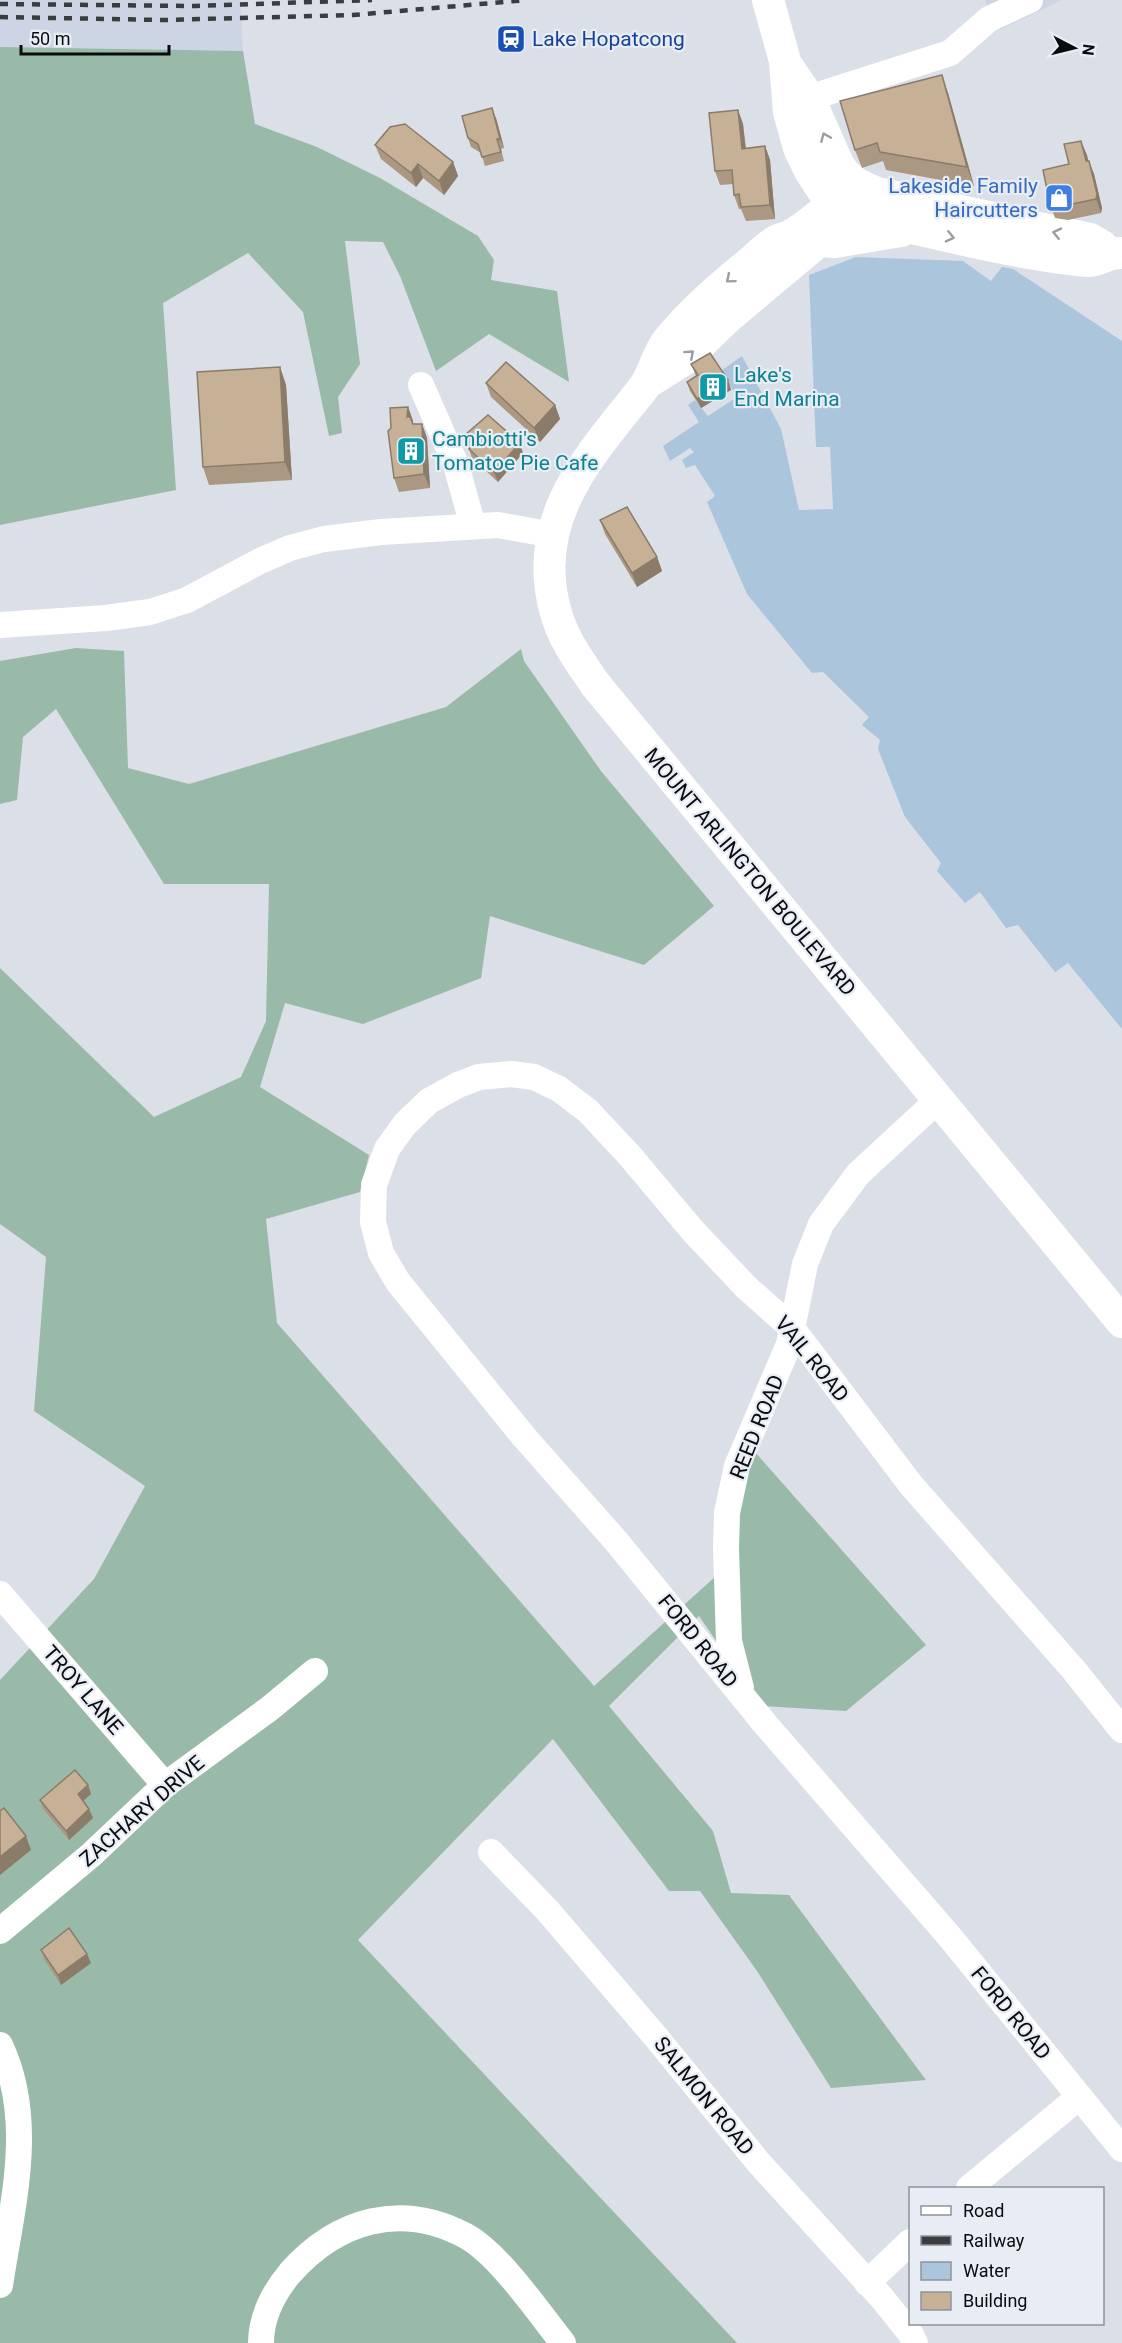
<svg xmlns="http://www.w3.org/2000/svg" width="1122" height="2343" viewBox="0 0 1122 2343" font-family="Roboto,sans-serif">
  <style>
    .built { fill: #cdd4e3 }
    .forest { fill: #99baa8 }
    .water { fill: #aac5dc }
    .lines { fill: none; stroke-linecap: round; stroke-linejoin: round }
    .minor { stroke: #fff; stroke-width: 26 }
    .major { stroke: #fff; stroke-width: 32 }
    .rail { stroke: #3a3c40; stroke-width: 4.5; stroke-dasharray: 8 8; stroke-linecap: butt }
    .wall { fill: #aa9882 }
    .shaded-wall { fill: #8b7c6a }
    .building { fill: #c6b197; stroke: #8b7c6a; stroke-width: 1.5 }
    .oneway { stroke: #9d9d9f }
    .labels { text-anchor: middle; stroke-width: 4.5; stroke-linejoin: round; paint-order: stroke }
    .transit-label { font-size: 21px; fill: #164399; stroke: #e8edf5; text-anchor: start }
    .shop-label { font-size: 21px; fill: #366cbe; stroke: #e8edf5; text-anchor: end }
    .culture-label { font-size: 21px; fill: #0d838f; stroke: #e8edf5; text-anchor: start }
    .street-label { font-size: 21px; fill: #0a0b0e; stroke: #e8edf5 }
  </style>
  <rect width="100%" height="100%" fill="#dbdfe7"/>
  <path class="built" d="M0 0H240L243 51 0 47Z
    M985 0H1062L999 30Z"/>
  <path class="forest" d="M0 47 243 51 255 124 317 147 380 178 478 236 494 260 491 280 557 291 569 382 489 334 436 371 400 276 383 242 345 241 360 364 338 397 342 433 329 436 303 312 248 253 163 303 176 490 0 525Z
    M76 648 124 651 128 768 189 784 446 707 521 649 524 661 601 771 714 906 644 965 490 916 481 978 363 1024 285 1003 260 1087 369 1155 360 1192 266 1219 277 1323 594 1686 726 1567 746 1442 926 1645 846 1711 761 1706 699 1616 609 1706 713 1831 731 1893 789 1895 926 2080 831 2088 757 1971 700 1891H669L553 1739 358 1940 737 2343H0V1680L94 1579 145 1486 34 1411 46 1257 0 1224V968L154 1117 241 1077 266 1021 269 884H164L56 709 23 737 17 800 0 804V661Z"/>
  <path class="water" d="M856 257 963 261 991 281 1002 267 1013 269 1122 341V1029L1068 963 1055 972 1018 925 1006 928 980 892 965 903 937 871 941 863 905 817 878 749 880 740 862 725 869 717 823 672 812 673 747 594 707 502 715 496 695 465 686 468 682 460 694 452 690 448 670 461 663 446 699 422 688 405 695 400 708 416 737 397 721 371 742 356 781 429 799 510 833 509 830 447H816L809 275Z"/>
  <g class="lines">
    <path class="minor" d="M809 98 950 53 989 19 1030 0
      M421 385 456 465 473 526
      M0 625 106 618 150 612 187 600 260 561 290 548 324 539 381 532 498 525 553 535
      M0 1594 165 1785
      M741 1688 729 1641 726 1548 727 1513 737 1466 789 1344 805 1264 821 1224 858 1174 938 1100
      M1122 1730 1073 1669 911 1485 792 1328 746 1287 693 1231 630 1156 588 1111 559 1089 534 1077 511 1074 479 1077 458 1085 429 1101 405 1124 387 1149 374 1185 373 1222 381 1253 398 1282 525 1438 616 1541 766 1725 949 1936 1122 2149
      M491 1852 547 1910 655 2036 759 2163 882 2298 910 2333 915 2343
      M0 1931 91 1855 165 1785 269 1709 315 1671
      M0 2045C36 2121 12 2206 0 2285
      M969 2188 1079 2097
      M867 2283 910 2242
      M261 2343C261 2317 274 2292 290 2273 337 2220 401 2201 466 2236 499 2254 539 2313 563 2343"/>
    <path class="major" d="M768 0 785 61 789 112 799 148 810 171 826 195 834 201 858 213 878 220C947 236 1017 254 1087 261 1098 262 1108 252 1122 253
      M788 67 809 98 838 164 845 174 857 184 877 193 1090 239 1102 246
      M857 184C836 200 815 221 793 234 788 238 781 238 776 241 766 247 757 257 748 264 720 287 692 311 669 339 656 354 654 376 641 391 588 457 529 521 556 613 563 639 580 662 595 684L1122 1322
      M819 241 835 242 901 231
      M647 383 685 359 727 318 819 241 834 222"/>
    <path class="rail" d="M0 4 196 6 372 0
      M0 17 164 20 353 15 527 0"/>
  </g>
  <path class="wall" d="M948 93 974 186 886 170 883 161 862 168 855 150Z
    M738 110 743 124 746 148 765 146 770 160 775 219 746 221 741 209H739L734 195 733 184 720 185 715 171Z
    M496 118 504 148 501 149 504 161 485 166 481 153 471 147 468 138Z
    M375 145 453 162 458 176 444 195 423 178 416 187 381 159Z
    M1087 155 1088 161 1094 174 1102 208 1101 213 1068 220 1055 218 1050 204 1069 164Z
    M691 364 728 380 731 390 701 408 690 391 687 382 696 376Z
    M280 367 286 385 292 480 209 485 203 467Z
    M486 383 555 405 560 419 540 442 491 397Z
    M408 407 413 421V424H422L427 438 430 488 399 492 394 478 391 428Z
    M465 435 523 453 498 482 472 458 469 449 471 447 468 444Z
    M600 520 657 557 662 571 637 587 605 534Z
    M88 1785 91 1794 83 1801 89 1809 93 1818 69 1840 43 1809 40 1800Z
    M41 1950 91 1963 61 1985 44 1959Z"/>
  <path class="shaded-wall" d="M942 75 948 93 974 186 967 167Z
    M492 108 496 118 504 148 500 139Z
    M738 110 743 124 747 163 742 149Z
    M1081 141 1087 155 1091 175 1086 161Z
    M765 146 770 160 775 219 770 205Z
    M1089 161 1094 174 1102 208 1101 213 1096 199Z
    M453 162 458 176 444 195 439 181Z
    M418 164 423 178 416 187 411 173Z
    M280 367 286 385 292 480 285 462Z
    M728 380 731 390 701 408 697 399Z
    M555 405 560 419 540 442 534 428Z
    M408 407 413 421 412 431 407 417Z
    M422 424 427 438 430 488 424 474Z
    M520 443 523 453 498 482 494 472Z
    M657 557 662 571 637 587 632 573Z
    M88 1785 91 1794 81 1803 78 1794Z
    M89 1809 93 1818 69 1840 66 1831Z
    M26 1836 31 1850 0 1875V1857Z
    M87 1954 91 1963 61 1985 58 1975Z"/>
  <path class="building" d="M942 75 967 167 880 152 877 143 855 150 840 101Z
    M492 108 500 139H497L501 152 482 157 478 144 468 138 462 116Z
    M738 110 742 149 765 146 770 205 741 207 739 194 734 195 732 170 715 171 709 113Z
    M405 124 453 162 439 181 418 164 411 173 375 145 390 127Z
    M1081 141 1086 161H1089L1097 194 1096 199 1063 206 1050 204 1043 170 1069 164 1064 144Z
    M710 353 728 380 697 399 687 382 698 375 691 364Z
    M506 362 555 405 534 428 486 383Z
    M280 367 285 462 203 467 197 372Z
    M408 407 407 417H410L413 424H422L424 474 394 478 388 431 391 428 390 408Z
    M488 415 520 443 494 472 469 449 474 443 465 435Z
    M627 507 657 557 632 573 600 520Z
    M75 1770 88 1785 78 1794 89 1809 66 1831 40 1800Z
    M4 1808 26 1836 0 1857V1811Z
    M69 1928 87 1954 58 1975 41 1950Z"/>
  <defs><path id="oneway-chevron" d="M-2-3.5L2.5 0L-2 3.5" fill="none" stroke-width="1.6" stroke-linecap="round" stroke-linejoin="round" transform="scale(1.5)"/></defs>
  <g class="oneway">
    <use href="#oneway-chevron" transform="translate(825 137) rotate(-113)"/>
    <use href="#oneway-chevron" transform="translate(1057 233) rotate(-167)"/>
    <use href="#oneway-chevron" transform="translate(950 237) rotate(13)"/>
    <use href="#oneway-chevron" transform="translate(730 279) rotate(140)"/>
    <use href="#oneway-chevron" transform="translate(690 354) rotate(-42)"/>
  </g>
  <defs>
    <g id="station-square" transform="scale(1.5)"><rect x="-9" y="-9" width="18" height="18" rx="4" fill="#1a4fb4" stroke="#e8edf5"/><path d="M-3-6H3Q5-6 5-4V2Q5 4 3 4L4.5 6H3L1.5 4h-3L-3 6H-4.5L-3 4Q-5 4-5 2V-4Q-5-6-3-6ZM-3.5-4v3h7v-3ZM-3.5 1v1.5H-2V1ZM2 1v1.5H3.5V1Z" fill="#fff"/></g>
    <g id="shop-square" transform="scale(1.5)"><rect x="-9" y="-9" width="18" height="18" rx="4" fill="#3f7fe0" stroke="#e8edf5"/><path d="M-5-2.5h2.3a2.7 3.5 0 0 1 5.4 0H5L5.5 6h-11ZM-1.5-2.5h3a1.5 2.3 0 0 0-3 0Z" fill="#fff"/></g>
    <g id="building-square" transform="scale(1.5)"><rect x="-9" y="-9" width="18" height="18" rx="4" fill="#0f9aa8" stroke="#e8edf5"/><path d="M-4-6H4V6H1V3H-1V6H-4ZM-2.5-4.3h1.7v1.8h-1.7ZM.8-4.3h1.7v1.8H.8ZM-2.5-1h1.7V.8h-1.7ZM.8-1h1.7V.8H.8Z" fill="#fff"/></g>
  </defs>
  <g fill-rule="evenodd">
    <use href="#station-square" x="511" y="39"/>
    <use href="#shop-square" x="1059" y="198"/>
    <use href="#building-square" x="713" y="387"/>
    <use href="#building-square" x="411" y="451"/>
  </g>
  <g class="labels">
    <g class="transit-label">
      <text x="532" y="46">Lake Hopatcong</text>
    </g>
    <g class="shop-label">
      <text x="1038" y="193">Lakeside Family<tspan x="1038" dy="24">Haircutters</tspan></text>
    </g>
    <g class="culture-label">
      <text x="734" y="382">Lake's<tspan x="734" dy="24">End Marina</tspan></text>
      <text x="432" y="446">Cambiotti's<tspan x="432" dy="24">Tomatoe Pie Cafe</tspan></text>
    </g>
    <g class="street-label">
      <text transform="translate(750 872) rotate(50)" y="7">MOUNT ARLINGTON BOULEVARD</text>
      <text transform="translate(812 1359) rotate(51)" y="7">VAIL ROAD</text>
      <text transform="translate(757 1427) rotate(-68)" y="7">REED ROAD</text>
      <text transform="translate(698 1641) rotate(51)" y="7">FORD ROAD</text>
      <text transform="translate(83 1690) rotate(49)" y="7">TROY LANE</text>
      <text transform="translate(142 1811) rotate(-41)" y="7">ZACHARY DRIVE</text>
      <text transform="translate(1011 2013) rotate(51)" y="7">FORD ROAD</text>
      <text transform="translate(704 2096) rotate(51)" y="7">SALMON ROAD</text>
    </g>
  </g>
  <rect x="909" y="2187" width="195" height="138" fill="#e8edf5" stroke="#8f9399" stroke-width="1.5"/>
  <rect x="921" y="2206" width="30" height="9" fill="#ffffff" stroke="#8f9399" stroke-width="1.5"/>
  <text x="963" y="2217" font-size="18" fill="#0a0b0e">Road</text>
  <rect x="921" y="2236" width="30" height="9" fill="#3a3c40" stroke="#8f9399" stroke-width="1.5"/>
  <text x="963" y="2247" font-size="18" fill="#0a0b0e">Railway</text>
  <rect x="921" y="2262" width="30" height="18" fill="#aac5dc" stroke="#8f9399" stroke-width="1.5"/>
  <text x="963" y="2277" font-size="18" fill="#0a0b0e">Water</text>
  <rect x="921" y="2292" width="30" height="18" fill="#c6b197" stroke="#8f9399" stroke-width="1.5"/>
  <text x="963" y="2307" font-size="18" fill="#0a0b0e">Building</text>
  <g transform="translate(1074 48) rotate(97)" stroke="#e8edf5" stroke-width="4.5" paint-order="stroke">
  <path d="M0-4.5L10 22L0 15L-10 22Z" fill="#0a0b0e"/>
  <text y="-9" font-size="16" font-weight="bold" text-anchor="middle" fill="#0a0b0e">N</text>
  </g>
  <path d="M21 45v9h148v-9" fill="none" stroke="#0a0b0e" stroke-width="3"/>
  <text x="30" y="45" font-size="18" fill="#0a0b0e" stroke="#e8edf5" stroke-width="4.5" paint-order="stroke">50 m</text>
</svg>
